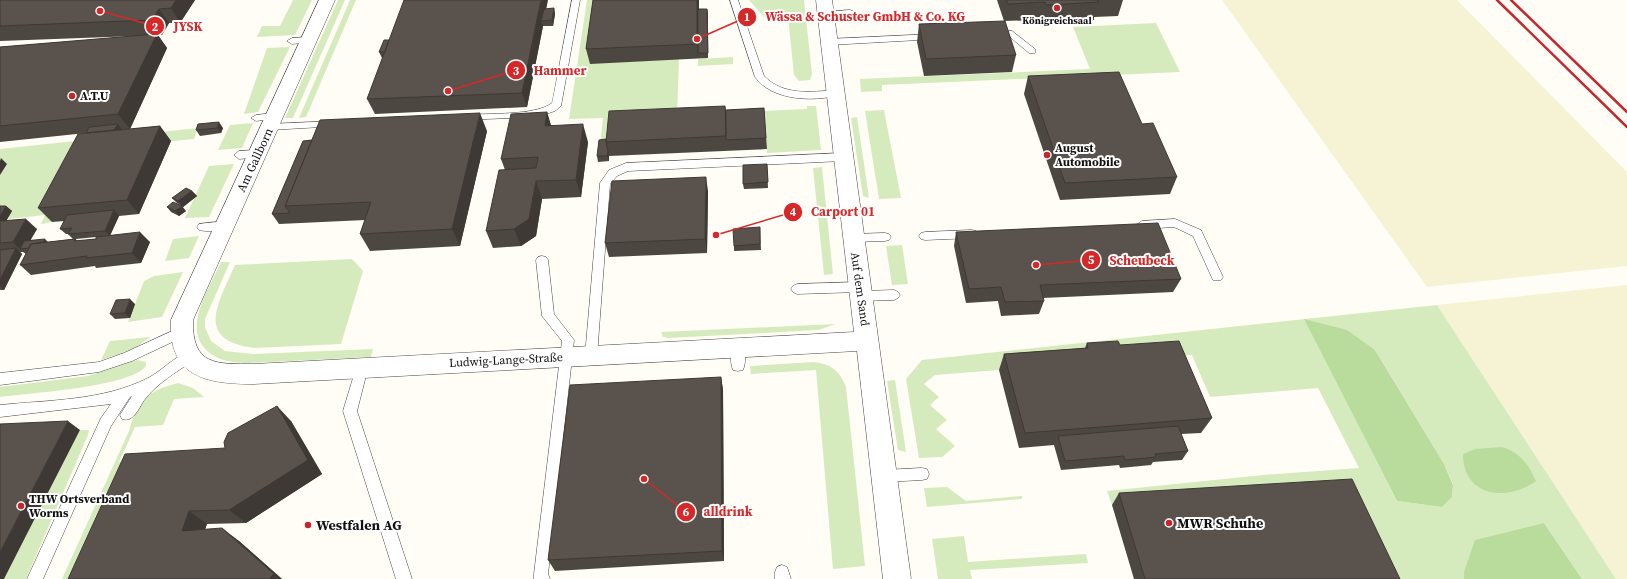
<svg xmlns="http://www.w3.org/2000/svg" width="1627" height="579" viewBox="0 0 1627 579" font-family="'Source Serif 4',serif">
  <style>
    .farmland { fill: #f6f3d4 }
    .green { fill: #d5ebbd; fill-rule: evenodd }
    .forest { fill: #b9dc9c }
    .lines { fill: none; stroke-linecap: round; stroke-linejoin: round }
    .lane-casing { stroke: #444; stroke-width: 1 }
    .street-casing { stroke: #444; stroke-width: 1 }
    .lane { fill: #fff; fill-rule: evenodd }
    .street { fill: #fff; fill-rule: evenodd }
    .rail { stroke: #c4262e; stroke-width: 2.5 }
    .wall { fill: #4d4742; fill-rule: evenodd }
    .shaded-wall { fill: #3f3936 }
    .building { fill: #5a524d; stroke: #3f3936 }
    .poi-dot { fill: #c4262e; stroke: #fff; stroke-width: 1.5 }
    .labels { text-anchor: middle; stroke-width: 4; stroke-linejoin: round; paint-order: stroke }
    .far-poi-label { font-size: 10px; font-weight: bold; fill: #111; stroke: #fff }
    .poi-label { font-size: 12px; font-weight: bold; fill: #111; stroke: #fff; text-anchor: start }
    .street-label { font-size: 12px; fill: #111; stroke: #fff }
    .near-poi-label { font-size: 14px; font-weight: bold; fill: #111; stroke: #fff; text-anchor: start }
    .leader { fill: none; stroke: #d62828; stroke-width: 1.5 }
    .callout-dot { fill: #d62828; stroke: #fff; stroke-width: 1.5 }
    .mark-label { font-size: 12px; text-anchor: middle; font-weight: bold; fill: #fff }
    .callout-label { font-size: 13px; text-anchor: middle; font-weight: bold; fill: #d62828; stroke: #fff; stroke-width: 4; stroke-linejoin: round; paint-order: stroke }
  </style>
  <rect width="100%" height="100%" fill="#fffdf5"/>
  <path class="farmland" d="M1222 0H1457L1627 172V266L1427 287Z
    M1627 285V579H1616L1437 305Z"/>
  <path class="green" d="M293 0H312L295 35 257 37 262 26H280Z
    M338 0H345L293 118H285Z
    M350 0H356L306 117 299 118Z
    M587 0H599L679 60 677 115 807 109V106H816L821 150 767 153 765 119 600 145 603 118 569 119Z
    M749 0H804L812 74 810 80 799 81 794 75 788 16 764 17Z
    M1156 23 1180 72 882 85V91L861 92 860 79 1090 69 1073 27Z
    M290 47 258 112 244 114 267 48Z
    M733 57V64L698 66V59Z
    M884 110 901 198 879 199 865 111Z
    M857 117 869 198 863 196 851 118Z
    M253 123 242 148 218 150 230 125Z
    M198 128 194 139 90 149 52 222 41 224 45 215 8 219 11 211 0 212V175L6 164 0 165V149Z
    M234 164 209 217 185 218 209 166Z
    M822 167 833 274 824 275 813 168Z
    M199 236 189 258 165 261 173 239Z
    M902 245 908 284 892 285 886 246Z
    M352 259 363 271 341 344 254 348C193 340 219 302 235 265Z
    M221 262H230L205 319V327L211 341 225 351 253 354 373 349 371 357 248 363C230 363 213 360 202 345 186 321 211 285 221 262Z
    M183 272 162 317 128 322 144 281 154 276Z
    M1437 305 1616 579H1582L1544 523 1464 572V579H1381L1339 490 1112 505 1107 491 1263 475 1359 468 1318 388 1210 397 1192 355 935 375 924 384 939 397 930 405 947 420 936 429 955 446 942 457 919 458 906 379 922 360ZM1305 320 1375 350 1444 464 1453 484 1452 497 1442 507 1397 501 1404 515Z
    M836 324 818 330 668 338 663 337 661 332Z
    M150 337 134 349 101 360 110 341Z
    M137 360 146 362V366C131 387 29 393 0 397V387L88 376Z
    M814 362C831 364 840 371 846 387L865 566 833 569 816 370 751 374 750 366Z
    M895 380 906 452 898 450 887 381Z
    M178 383 193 388 204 397 174 399 163 425 135 427 119 462 147 461 96 579H62L129 431C138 399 146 392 178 383Z
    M80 430H89L88 435 26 579H4Z
    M947 487 966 501 1022 496V499L927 507 924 488Z
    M964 536 968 562 1086 554 1088 563 970 570 972 579H938L932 539Z"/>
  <path class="forest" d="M1304 319 1347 330 1375 350 1444 464 1453 485 1452 497 1442 507 1397 501Z
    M1502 447C1521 453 1528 464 1536 481 1507 502 1463 497 1463 454L1475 449Z
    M1544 523 1582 579H1464V572L1475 540Z"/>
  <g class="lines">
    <g class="lane-casing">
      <path id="lane" d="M572 0H580L561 106 555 111 537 117 461 120 460 118 461 116 465 115C487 113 536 116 552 103Z
        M730 0H738L764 76C784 96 810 92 836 90L841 93 840 95C813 102 772 101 755 77Z
        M850 10 853 11V15L825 18 820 15 825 12Z
        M1012 31 1035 49V53H1029L1010 37 994 38 989 35 994 32Z
        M934 34 937 35V39L829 45 824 42 829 39Z
        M309 37 314 40 312 42 292 44 287 41 292 38Z
        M275 113 279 114 280 116 279 118 256 121 251 118 256 115Z
        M335 121 339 122 340 124 339 126 270 130 265 127 270 124Z
        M258 150 262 151 263 154 262 157 239 159 234 155 239 151Z
        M843 153 848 157 843 161 628 171 617 176 610 184 597 356 595 360 591 361 587 360 585 356 600 183 609 170 626 163Z
        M1175 219 1201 230 1223 277 1221 280H1213L1193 236 1174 227 1142 229 1136 225 1142 221Z
        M226 221 232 225C228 232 206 232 199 230L197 227 199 224Z
        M972 230 976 231 978 234 976 237 972 238 925 240 921 239 919 236 921 233 925 232Z
        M885 233 889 234 891 237 889 240 885 241 853 242 849 241 847 238 849 235 853 234Z
        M542 256 546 257 548 260 554 314 574 340 548 574 550 579H534V574L562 341 542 316 536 260 538 257Z
        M860 282 864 284 866 287 862 291 894 290 898 292 900 295 898 298 894 300 861 301 857 299 855 296 859 292 797 294 793 292 791 289 793 286 797 284Z
        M181 327 185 328 187 332 185 336 132 361 99 372 0 385V373L99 362 124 353Z
        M738 343 742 344C746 351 746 363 743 370L738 371 733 370C730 363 730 351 734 344Z
        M189 352 193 353 195 357 193 361C176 372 158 383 145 399 139 407 134 423 122 419L120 415 132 396 130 397 111 426 43 579H27L101 418 111 404 0 417V405C48 400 103 401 148 378 162 371 173 357 189 352Z
        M362 363 367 364 368 368 357 411 412 579H396L343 411 356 368 357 364Z
        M922 468 927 469 929 474 927 479 922 480 885 482 880 481 878 476 880 471 885 470Z
        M782 565 787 567 791 579H775V572L777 567Z"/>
    </g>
    <g class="street-casing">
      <path id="street" d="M319 0H335L193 320C192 366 216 364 254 364L854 332 816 0H832L911 579H883L857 351 254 384C206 384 168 377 171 320Z"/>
    </g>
    <use href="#lane" class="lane"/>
    <use href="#street" class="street"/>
    <path class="rail" d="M1497 0 1627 127
      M1511 0 1627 112"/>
  </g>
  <path class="wall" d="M0 0H195L180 23H169L162 35H158L167 48 130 129 122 130 160 126 171 141 139 214 119 216 110 235 150 242 141 263 96 268 95 266 31 275 20 265 26 254 23 252H20L22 254 4 290H0V206H6L12 211 6 221 37 229 30 240 48 242 73 239 68 234H69H66L60 229 64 221 52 222 38 208 86 133 0 142V47L136 36 0 41ZM96 237V239L77 241 76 239Z
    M593 0H699V9H707L708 14V58L590 64 586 49Z
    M997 0H1123L1118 16 1094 17V20L1042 22 1040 20 1004 21Z
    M554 8 555 14 553 26H543L527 107 375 114 367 99 383 58H382L379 52 389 40Z
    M919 24 1016 55 1012 72 924 76 917 42Z
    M1028 76 1177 177 1170 194 1060 200 1024 94Z
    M725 106 726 110 764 108 767 149 609 156V161L598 162 597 156 606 139Z
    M547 112 551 125 588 142 581 197 542 199 536 236 521 246 493 248 486 231 505 170 501 159Z
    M198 124 223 128 221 133 200 136 196 130Z
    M487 131 460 246 370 251 360 234 365 220 279 224 272 214 303 141Z
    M767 164 768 188 744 189 743 184Z
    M192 191 197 196 183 207 177 203 172 198Z
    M708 191 707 253 609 257 605 243Z
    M167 207 186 211 179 216 171 212Z
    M760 227 761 250 734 251V246Z
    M956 232 1181 279 1173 292 1043 298 1044 301 1039 314 1001 316 998 301 966 303 954 246Z
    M135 304 130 318 115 319 110 314Z
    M1087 343 1120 345 1212 418 1201 433 1181 434 1188 451 1182 460 1153 462 1151 465 1120 468 1119 465 1061 470 1054 445 1019 448 999 370 1004 354 1085 348Z
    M721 377 723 390 724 561 555 571 548 560Z
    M291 421 322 474 246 523 207 524 205 529 239 541 282 579H68L225 448Z
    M1119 493 1400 579H1134L1112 505Z"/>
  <path class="shaded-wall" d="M176 0H195L180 23 171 8Z
    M541 0H548L544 21H541L543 26 527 107 522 93Z
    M697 0H699L698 53V59L697 44Z
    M554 8 555 14 553 26 552 20Z
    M159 9 169 23 162 35 152 20Z
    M707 9 708 14V58V53Z
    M157 34 167 48 130 129 118 114Z
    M547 112 552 130 545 126Z
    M480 113 487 131 460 246 452 229Z
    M219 122 223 128 221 133 217 128Z
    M118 124 122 130H114Z
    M583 124 588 142 581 197 576 180Z
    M160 126 171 141 139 214 127 200Z
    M608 151 609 156V161L607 156Z
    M1 158 7 164 0 175V161Z
    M706 177 708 191 707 253 705 239Z
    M536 181 542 199 536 236 521 246 514 229Z
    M192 191 197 196 183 207 178 201Z
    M6 206 12 211 2 228 0 226V217Z
    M182 206 186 211 179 216 175 211Z
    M114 210 119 216 110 236 105 231Z
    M26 219 37 229 26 248 20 249 13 242Z
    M140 232 150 242 141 263 132 253Z
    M45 239 50 244 41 246Z
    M16 248 22 254 4 290 0 286V280Z
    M130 299 135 304 130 318 125 313Z
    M721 377 723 390 724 561 722 551Z
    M277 406 291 421 322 474 246 523 229 510Z
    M68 421 80 430 4 579H0V552Z
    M189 511 207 524 200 544 182 531Z
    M222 528 239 541 282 579H269Z"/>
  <path class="building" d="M0 0H176L171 8 159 9 152 20 0 26Z
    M404 0H541L522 93 367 99Z
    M593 0H697V44L586 49Z
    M1006 0H1098L1099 2 1046 5 1045 2 1008 4Z
    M554 8 552 20 541 21 544 9Z
    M698 9H707L708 53H698Z
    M1005 21 1016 55 926 59 919 24Z
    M157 34 118 114 0 126V47Z
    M384 40H389L385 52H379Z
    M1119 72 1142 124 1153 123 1177 177 1065 183 1028 76Z
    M725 106 726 136 606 142 609 111Z
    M764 108 766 138 726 140V110Z
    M547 112 545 126 583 124 576 180 536 181 529 219 514 229 486 231 499 170 536 168 538 157 501 159 511 114Z
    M480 113 452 229 360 234 371 202 285 206 320 120Z
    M219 122 217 128 196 130 198 124Z
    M118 124 114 130 86 133 89 127Z
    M160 126 127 200 38 208 78 134Z
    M606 139V142L608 151 607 156H597L599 140Z
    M312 140 285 206 290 213 272 214 303 141Z
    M767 164 768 182 743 184V165Z
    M706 177 705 239 605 243 612 181Z
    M186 188 192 191 178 201 172 198Z
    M173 202 182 206 175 211 167 207Z
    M0 206H6L0 217Z
    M114 210 105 231 68 234 72 228 60 229 67 215Z
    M26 219 13 242 0 243V221Z
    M1158 223 1181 279 1040 285 1044 301 1005 302 1001 287 969 289 956 232Z
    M760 227V244L734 246 733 229Z
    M140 232 132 253 86 258 87 256 20 265 31 244 75 239 74 241 96 239V237Z
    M45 239 43 242 31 244 29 248 20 249 24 241Z
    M16 248 0 280V250Z
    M130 299 125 313 110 314 116 300Z
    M1118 341 1120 345 1179 341 1212 418 1025 433 1004 354 1088 348 1087 343Z
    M721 377 722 551 548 560 570 385Z
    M277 406 308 460 229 510 189 511 182 531 222 528 274 574 269 579H68L125 454 225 448 224 442 228 433Z
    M68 421 0 552V424Z
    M1178 426 1188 451 1155 454 1156 457 1125 460 1124 456 1065 461 1058 436Z
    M1352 479 1400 579H1145L1119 493Z"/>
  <g class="poi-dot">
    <circle cx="1057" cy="8" r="4"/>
    <circle cx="72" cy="96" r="4"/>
    <circle cx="1047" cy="155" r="4"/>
    <circle cx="21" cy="506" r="4"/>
    <circle cx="1169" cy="523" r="4"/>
    <circle cx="308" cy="525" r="4"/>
  </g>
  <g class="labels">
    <g class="far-poi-label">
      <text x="1057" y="24">Königreichsaal</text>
    </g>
    <g class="poi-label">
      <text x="80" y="100">A.T.U</text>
      <text x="1055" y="152">August<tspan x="1055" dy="14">Automobile</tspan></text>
      <text x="29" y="503">THW Ortsverband<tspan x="29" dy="14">Worms</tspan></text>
    </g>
    <g class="street-label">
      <text transform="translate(255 160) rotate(-65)" y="4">Am Gallborn</text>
      <text transform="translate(860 289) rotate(82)" y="4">Auf dem Sand</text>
      <text transform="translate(506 360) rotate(-3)" y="4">Ludwig-Lange-Straße</text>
    </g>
    <g class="near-poi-label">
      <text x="1177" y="528">MWR Schuhe</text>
      <text x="316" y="530">Westfalen AG</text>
    </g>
  </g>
  <path class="leader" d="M697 39L747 17M100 11L155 26M448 91L516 70M716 235L793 212M1036 265L1091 260M644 479L686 512"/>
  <g class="callout-dot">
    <circle cx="697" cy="39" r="4"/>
    <circle cx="100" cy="11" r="4"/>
    <circle cx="448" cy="91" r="4"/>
    <circle cx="716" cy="235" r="4"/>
    <circle cx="1036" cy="265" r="4"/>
    <circle cx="644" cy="479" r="4"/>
    <circle cx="747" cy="17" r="10"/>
    <circle cx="155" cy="26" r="10"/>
    <circle cx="516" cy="70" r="10"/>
    <circle cx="793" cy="212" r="10"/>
    <circle cx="1091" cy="260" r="10"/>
    <circle cx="686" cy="512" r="10"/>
  </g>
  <g class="mark-label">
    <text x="747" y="21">1</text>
    <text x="155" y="31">2</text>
    <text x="516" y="75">3</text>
    <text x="793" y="216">4</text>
    <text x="1091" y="264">5</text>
    <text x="686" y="516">6</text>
  </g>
  <g class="callout-label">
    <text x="865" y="21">Wässa &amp; Schuster GmbH &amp; Co. KG</text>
    <text x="188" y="31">JYSK</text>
    <text x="560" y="75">Hammer</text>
    <text x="843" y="216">Carport 01</text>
    <text x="1142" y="265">Scheubeck</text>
    <text x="728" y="516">alldrink</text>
  </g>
</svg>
